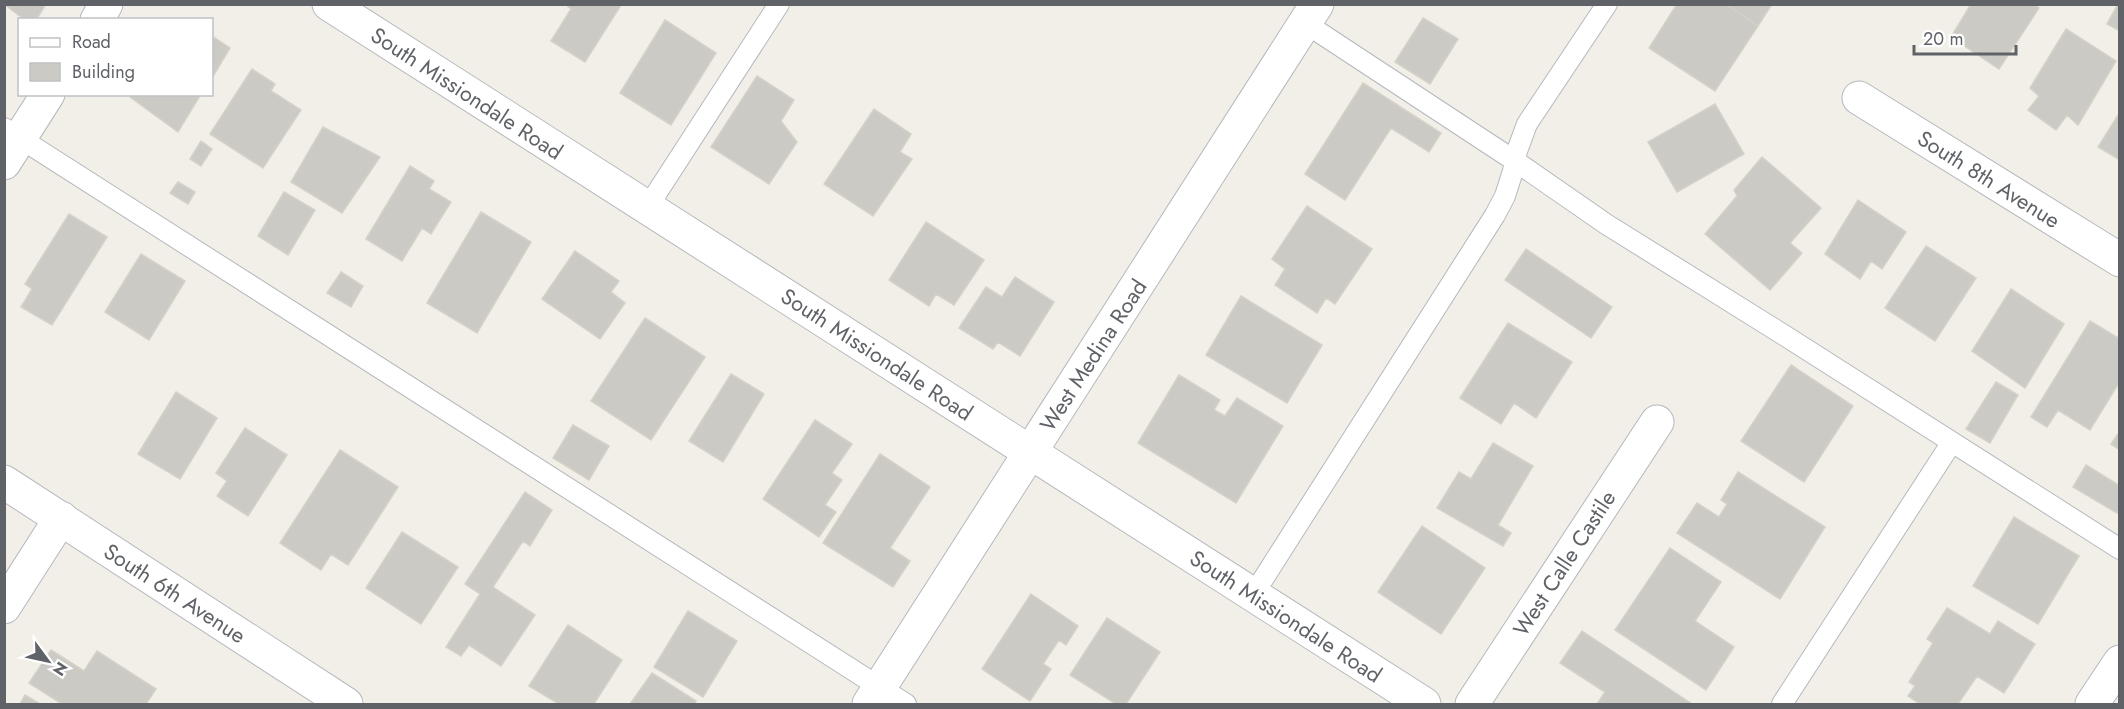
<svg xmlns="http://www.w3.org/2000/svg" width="2124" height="709" viewBox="0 0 2124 709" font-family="Jost,sans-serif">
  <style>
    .building { fill: #cccac5; stroke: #d6d1c6; stroke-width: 1.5 }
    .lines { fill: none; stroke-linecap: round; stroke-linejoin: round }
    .lane-casing { stroke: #b5b8bc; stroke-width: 22 }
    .street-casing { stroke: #b5b8bc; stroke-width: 35 }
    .secondary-casing { stroke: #b6babf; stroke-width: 35 }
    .lane { stroke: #fff; stroke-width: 20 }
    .street { stroke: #fff; stroke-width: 33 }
    .secondary { stroke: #fff; stroke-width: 33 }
    .labels { text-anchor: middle; stroke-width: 4.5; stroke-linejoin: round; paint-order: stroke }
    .street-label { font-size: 22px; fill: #5f6368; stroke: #fff }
  </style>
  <rect width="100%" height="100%" fill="#f1efe8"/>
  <path class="building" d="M4 4H46L36 20H25Z
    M565 4 621 5 585 62 551 41 571 9Z
    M1677 4H1726L1758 26 1715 91 1649 48Z
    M1726 4H1772L1758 26Z
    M1971 4H2034L2039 8 1999 69 1951 37Z
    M2118 4H2120V31L2107 24Z
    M1423 18 1458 39 1430 84 1395 62Z
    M665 20 716 53 671 125 620 93Z
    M2066 29 2116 61 2078 125 2067 115 2056 130 2028 110 2039 96 2030 88Z
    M212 36 230 48 212 78Z
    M252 69 275 84 271 91 301 110 263 168 210 134Z
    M757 76 794 100 781 121 797 142 769 184 711 147Z
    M1363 83 1441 133 1429 152 1391 128 1345 200 1305 174Z
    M131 94H201L178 132 130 97Z
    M1715 104 1744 154 1677 192 1648 142Z
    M874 109 911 134 900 152 912 159 873 216 824 184Z
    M2120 112V160L2098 147Z
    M323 127 380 157 342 213 291 182Z
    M201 141 212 149 201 166 190 159Z
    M1762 157 1821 208 1790 243 1802 253 1770 290 1705 234 1737 196 1734 190Z
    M410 166 434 181 429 189 451 202 431 234 422 228 402 261 366 239Z
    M178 182 195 192 188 204 170 193Z
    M284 192 315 210 288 255 258 236Z
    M1858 200 1906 232 1882 269 1871 261 1860 279 1825 254Z
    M1307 206 1372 249 1335 304 1326 298 1317 313 1275 285 1285 269 1272 259Z
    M481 212 531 242 477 333 427 303Z
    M69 214 107 237 52 325 21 307 32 289 25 284Z
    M926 222 984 260 954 305 936 294 929 306 889 280Z
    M1926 246 1976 278 1935 341 1885 308Z
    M1526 249 1612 307 1591 338 1505 280Z
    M575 251 619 281 611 292 625 303 600 339 542 299Z
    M141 254 185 281 149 340 105 312Z
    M341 272 363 286 351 307 327 293Z
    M1015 277 1054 302 1020 356 998 342 993 349 959 328 986 287 1002 297Z
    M2011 289 2064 324 2025 388 1972 351Z
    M1241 296 1322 345 1287 403 1206 355Z
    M645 318 705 357 651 440 591 401Z
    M2090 321 2120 339V381L2090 430 2058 410 2047 427 2031 417Z
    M1508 323 1572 362 1536 418 1514 403 1501 424 1460 398Z
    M1791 365 1853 406 1804 482 1741 441Z
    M731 374 764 394 723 462 689 441Z
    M1179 375 1220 400 1214 410 1225 416 1237 398 1283 426 1236 503 1138 443Z
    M1996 382 2018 395 1990 443 1966 429Z
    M176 392 217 418 180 479 138 454Z
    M815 420 852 444 832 473 842 480 825 505 836 512 819 537 763 499Z
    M573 425 609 446 589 480 553 458Z
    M245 428 287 455 248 516 217 496 227 481 216 473Z
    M2120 431V450L2111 444Z
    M1493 443 1533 466 1498 525 1511 533 1503 546 1437 508 1459 472 1471 479Z
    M340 450 398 487 348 565 331 554 321 570 280 543Z
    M880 454 930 487 890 548 910 561 893 587 823 543Z
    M2086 465 2120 486V509L2117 513 2073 487Z
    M1738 472 1825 527 1780 599 1677 533 1697 503 1719 517 1727 504 1721 500Z
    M525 492 552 510 530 546 523 541 493 587 535 615 501 666 469 645 461 656 446 647 480 594 465 584Z
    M2014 517 2079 556 2038 624 1973 586Z
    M1422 526 1485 568 1441 634 1378 592Z
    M402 532 458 567 421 624 366 588Z
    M1670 548 1721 582 1695 621 1734 647 1706 690 1615 630Z
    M1031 594 1078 626 1066 645 1059 640 1043 664 1051 669 1030 701 982 669Z
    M1947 608 1990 634 1998 621 2035 644 2004 693 1977 676 1958 704H1920L1908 696 1915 686 1909 682 1933 643 1927 639Z
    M688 611 737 641 703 697 654 667Z
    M1107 618 1160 652 1126 704H1116L1070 675Z
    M568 625 622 660 594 704H559L529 686Z
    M1582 631 1692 704H1597L1605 692 1560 663Z
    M51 650 84 671 97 651 156 689 146 704H62L29 683Z
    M652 673 696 701 694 704H630Z
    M25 695 40 704H20Z"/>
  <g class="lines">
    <g class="lane-casing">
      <path id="lane" d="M1305 23 1515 161 1606 224 1787 337 2120 549
        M4 128 906 704
        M647 208 779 4
        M1253 595 1495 215 1505 196 1513 171 1517 151 1527 124 1607 4
        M1782 704 1952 442"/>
    </g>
    <g class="street-casing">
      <path id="street" d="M329 4 1424 704
        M97 20 106 4
        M1859 98 2120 260
        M4 163 48 94
        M4 607 61 518
        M869 704 1317 4
        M1472 704 1657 422
        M2092 704 2120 662"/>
    </g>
    <g class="secondary-casing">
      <path id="secondary" d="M4 482 346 704"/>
    </g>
    <use href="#lane" class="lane"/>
    <use href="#street" class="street"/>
    <use href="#secondary" class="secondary"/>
  </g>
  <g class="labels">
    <g class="street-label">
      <text transform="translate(467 93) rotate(33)" y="8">South Missiondale Road</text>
      <text transform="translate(1989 179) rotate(32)" y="8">South 8th Avenue</text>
      <text transform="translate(877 354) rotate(33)" y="8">South Missiondale Road</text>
      <text transform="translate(1093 355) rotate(-57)" y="8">West Medina Road</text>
      <text transform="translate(1564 563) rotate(-57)" y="8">West Calle Castile</text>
      <text transform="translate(175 593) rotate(33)" y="8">South 6th Avenue</text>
      <text transform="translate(1286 616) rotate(33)" y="8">South Missiondale Road</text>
    </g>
  </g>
  <rect width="2124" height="709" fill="none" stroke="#5f6368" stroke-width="12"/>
  <rect x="18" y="18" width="195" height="78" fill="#ffffff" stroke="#bfc1c3" stroke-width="1.5"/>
  <rect x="30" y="38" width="30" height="9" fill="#ffffff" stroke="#bfc1c3" stroke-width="1.5"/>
  <text x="72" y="48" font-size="18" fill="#5f6368">Road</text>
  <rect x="30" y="63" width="30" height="18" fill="#cccac5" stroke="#bfc1c3" stroke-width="1.5"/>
  <text x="72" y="78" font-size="18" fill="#5f6368">Building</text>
  <g transform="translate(48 661) rotate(123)" stroke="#ffffff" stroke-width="4.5" paint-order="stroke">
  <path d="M0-4.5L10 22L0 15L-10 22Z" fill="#5f6368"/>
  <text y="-9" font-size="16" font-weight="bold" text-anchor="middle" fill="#5f6368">N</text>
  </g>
  <path d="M1914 45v9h102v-9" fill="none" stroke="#5f6368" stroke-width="3"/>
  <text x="1923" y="45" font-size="18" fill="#5f6368" stroke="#ffffff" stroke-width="4.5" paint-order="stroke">20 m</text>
</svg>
